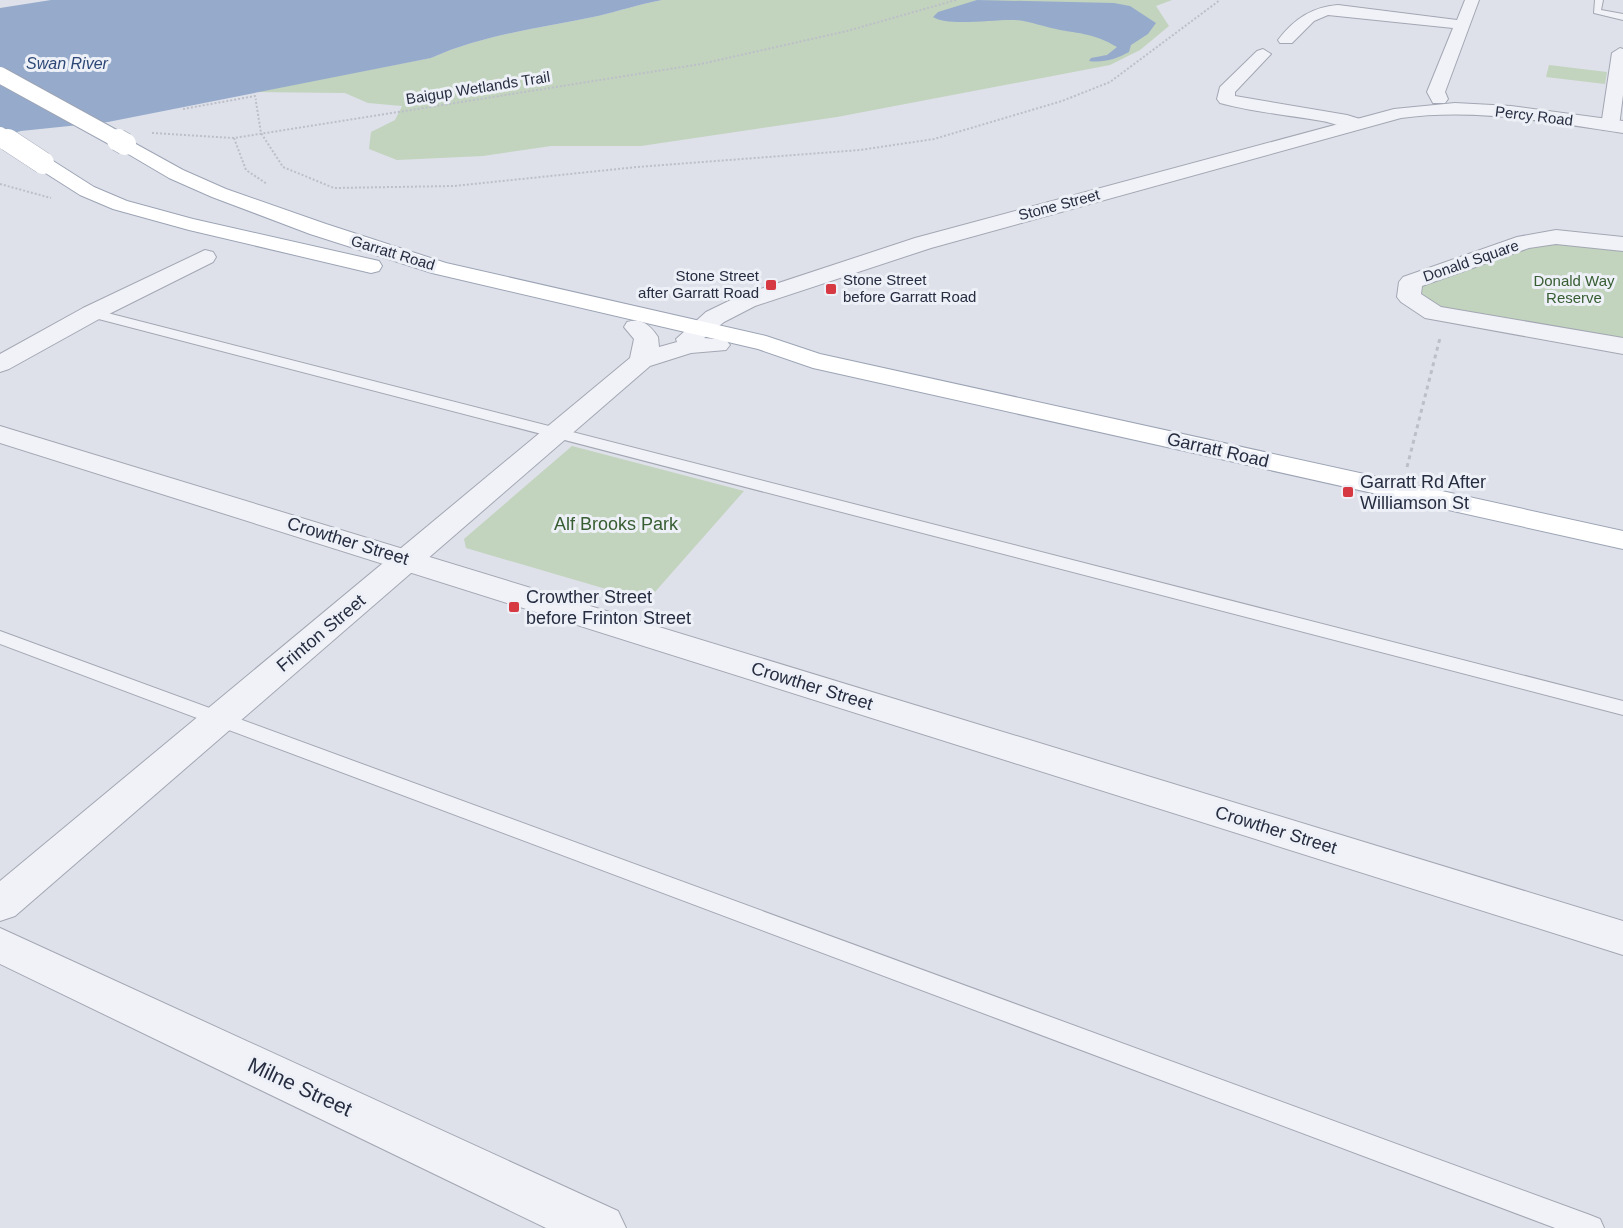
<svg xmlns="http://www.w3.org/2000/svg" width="1623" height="1228" viewBox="0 0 1623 1228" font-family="Arial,sans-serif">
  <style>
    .green { fill: #c2d3be }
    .water { fill: #96abcc }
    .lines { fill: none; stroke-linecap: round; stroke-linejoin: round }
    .service-casing { stroke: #a3a7b3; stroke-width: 2 }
    .minor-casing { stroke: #a3a7b3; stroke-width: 2 }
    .tertiary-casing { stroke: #a3a7b3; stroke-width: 2 }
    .primary-casing { stroke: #9ca4b5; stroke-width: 2 }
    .path-far1 { stroke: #bcbfc8; stroke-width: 2; stroke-dasharray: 2 2; stroke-linecap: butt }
    .path { stroke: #bcbfc8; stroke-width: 3; stroke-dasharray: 4 4; stroke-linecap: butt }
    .service { fill: #f1f2f7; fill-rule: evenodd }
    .minor { fill: #f1f2f7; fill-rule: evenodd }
    .tertiary { fill: #f1f2f7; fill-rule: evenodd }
    .primary { fill: #fff; fill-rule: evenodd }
    .primary-bridge-far1-casing { stroke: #9ca4b5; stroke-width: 18; stroke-linecap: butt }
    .primary-bridge-casing { stroke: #9ca4b5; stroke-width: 23; stroke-linecap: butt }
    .primary-bridge-far1 { stroke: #fff; stroke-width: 16 }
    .primary-bridge { stroke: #fff; stroke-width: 22 }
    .poi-dot { fill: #d73943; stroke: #edf0f6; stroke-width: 2 }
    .labels { text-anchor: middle; stroke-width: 6; stroke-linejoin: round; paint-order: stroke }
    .far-street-label { font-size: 15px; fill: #262d41; stroke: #edf0f6 }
    .far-poi-label { font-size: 15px; fill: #262d41; stroke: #edf0f6; text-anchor: end }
    .far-park-label { font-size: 15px; fill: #375d32; stroke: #edf0f6 }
    .far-water-label { font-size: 16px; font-style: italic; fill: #2d4877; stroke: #edf0f6 }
    .street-label { font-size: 18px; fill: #262d41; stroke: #edf0f6 }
    .poi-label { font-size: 18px; fill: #262d41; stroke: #edf0f6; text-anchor: start }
    .park-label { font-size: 18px; fill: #375d32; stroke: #edf0f6 }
    .near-street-label { font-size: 21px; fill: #262d41; stroke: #edf0f6 }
  </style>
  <rect width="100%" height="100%" fill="#dee1e9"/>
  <path class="green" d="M662 0H1172L1156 6 1169 26 1140 50 1110 65 837 117 641 146H551L483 156 397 160 369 149 371 132 395 120 402 106 368 103 345 93 253 92 431 58C484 34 542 28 598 16 619 11 640 4 662 0Z
    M1549 65 1607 72 1605 84 1546 77Z
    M1525 242 1623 244V346L1434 313 1411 282Z
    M572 446 744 491 647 601 466 548 464 539Z"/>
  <path class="water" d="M51 0H662C640 4 619 11 598 16 542 28 484 34 431 58L108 122 21 131 0 137V8Z
    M977 0 1114 3 1130 6 1156 23 1148 34 1131 45 1129 52C1116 59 1104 63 1089 61L1091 58 1107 55 1117 47C1092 32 1077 34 1051 28 1038 25 1028 21 1015 20 995 19 948 27 933 17L938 12Z"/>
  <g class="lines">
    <g class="service-casing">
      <path id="service" d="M1595 0H1603L1601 10 1623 14V20L1594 13Z
        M92 309 1623 701V715L87 316 85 313Z
        M0 631 1590 1215 1600 1219 1604 1228H1555L0 644Z"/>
    </g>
    <g class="minor-casing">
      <path id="minor" d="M1465 0H1479L1445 92 1448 99 1445 103H1433L1427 92 1453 28 1328 15 1314 21 1292 43H1280L1278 40C1294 19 1312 7 1338 5L1457 20Z
        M1620 48 1623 49V95L1619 126 1617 130H1603L1601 126 1612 53Z
        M1263 49 1271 54 1235 92V96L1347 115 1363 120 1365 124 1363 128C1350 131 1335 123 1322 121 1287 115 1253 112 1220 103L1217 99 1220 87 1257 51Z
        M1556 230 1623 237V251L1556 244 1529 248 1422 286 1421 294 1441 307 1623 338V354L1425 318 1401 302 1397 297 1399 282 1403 277 1517 237Z
        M205 250 213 252 216 257 213 262 101 318 9 369 0 372V354L83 308Z
        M0 426 1623 921V955L0 443Z
        M0 928 618 1211 626 1228H546L0 964Z"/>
    </g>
    <g class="tertiary-casing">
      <path id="tertiary" d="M1455 103 1511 106 1623 121V133C1549 122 1476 108 1401 118L931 248 755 306 724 322 704 338 726 340 730 345 726 350 691 353 650 366 15 916 0 921V881L630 358 634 339 624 327 627 322C642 318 650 325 658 337L659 347 677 342 676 339 706 312 739 296 915 238 1394 109Z"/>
    </g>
    <g class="primary-casing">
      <path id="primary" d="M125 138 183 170 226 189 326 224 446 263 766 336 820 354 1623 531V549L813 368 758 349 432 273 310 234 212 197 169 178 118 148 115 144 118 140Z
        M43 157 50 159 94 187 127 201 193 219 379 261 382 266 379 271 371 273 189 230 113 209 80 195 36 167 33 163 36 159Z"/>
    </g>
    <path class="path-far1" d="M256 102 261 133 283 167 334 188 454 186 637 167 860 150 934 139 1062 101 1110 82 1220 0
      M183 109 255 96 256 100
      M152 133 234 138 701 64 847 31 956 0
      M234 138 246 170 267 184
      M0 184 51 198"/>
    <path class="path" d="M1407 467 1440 338"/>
    <use href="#service" class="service"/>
    <use href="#minor" class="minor"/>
    <use href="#tertiary" class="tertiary"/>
    <use href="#primary" class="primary"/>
    <g class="primary-bridge-far1-casing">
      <path id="primary-bridge-far1" d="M0 75 120 141
        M0 135 10 141"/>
    </g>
    <g class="primary-bridge-casing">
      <path id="primary-bridge" d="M8 140 43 163
        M118 140 125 144"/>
    </g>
    <use href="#primary-bridge-far1" class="primary-bridge-far1"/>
    <use href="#primary-bridge" class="primary-bridge"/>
  </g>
  <g class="poi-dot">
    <rect x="765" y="279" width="12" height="12" rx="3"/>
    <rect x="825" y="283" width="12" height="12" rx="3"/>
    <rect x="1342" y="486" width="12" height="12" rx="3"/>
    <rect x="508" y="601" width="12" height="12" rx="3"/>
  </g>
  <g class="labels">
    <g class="far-street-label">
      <text transform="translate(478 88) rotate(-9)" y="5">Baigup Wetlands Trail</text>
      <text transform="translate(1534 116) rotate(7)" y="5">Percy Road</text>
      <text transform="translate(1059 205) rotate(-15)" y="5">Stone Street</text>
      <text transform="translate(393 253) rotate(17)" y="5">Garratt Road</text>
      <text transform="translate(1471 261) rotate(-19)" y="5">Donald Square</text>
    </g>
    <g class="far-poi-label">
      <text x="759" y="281">Stone Street<tspan x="759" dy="17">after Garratt Road</tspan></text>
      <text x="843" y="285" text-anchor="start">Stone Street<tspan x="843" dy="17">before Garratt Road</tspan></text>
    </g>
    <g class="far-park-label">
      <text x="1574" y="286">Donald Way<tspan x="1574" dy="17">Reserve</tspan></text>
    </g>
    <g class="far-water-label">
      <text x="67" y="69">Swan River</text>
    </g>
    <g class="street-label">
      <text transform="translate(1218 450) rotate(13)" y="6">Garratt Road</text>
      <text transform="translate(348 541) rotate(17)" y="6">Crowther Street</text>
      <text transform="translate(321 633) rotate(-40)" y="6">Frinton Street</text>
      <text transform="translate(812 686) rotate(17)" y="6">Crowther Street</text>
      <text transform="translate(1276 830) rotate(17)" y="6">Crowther Street</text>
    </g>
    <g class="poi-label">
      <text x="1360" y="488">Garratt Rd After<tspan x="1360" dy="21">Williamson St</tspan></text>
      <text x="526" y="603">Crowther Street<tspan x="526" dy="21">before Frinton Street</tspan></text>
    </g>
    <g class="park-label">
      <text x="616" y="530">Alf Brooks Park</text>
    </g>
    <g class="near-street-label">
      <text transform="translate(300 1087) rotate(25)" y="7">Milne Street</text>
    </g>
  </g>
</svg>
